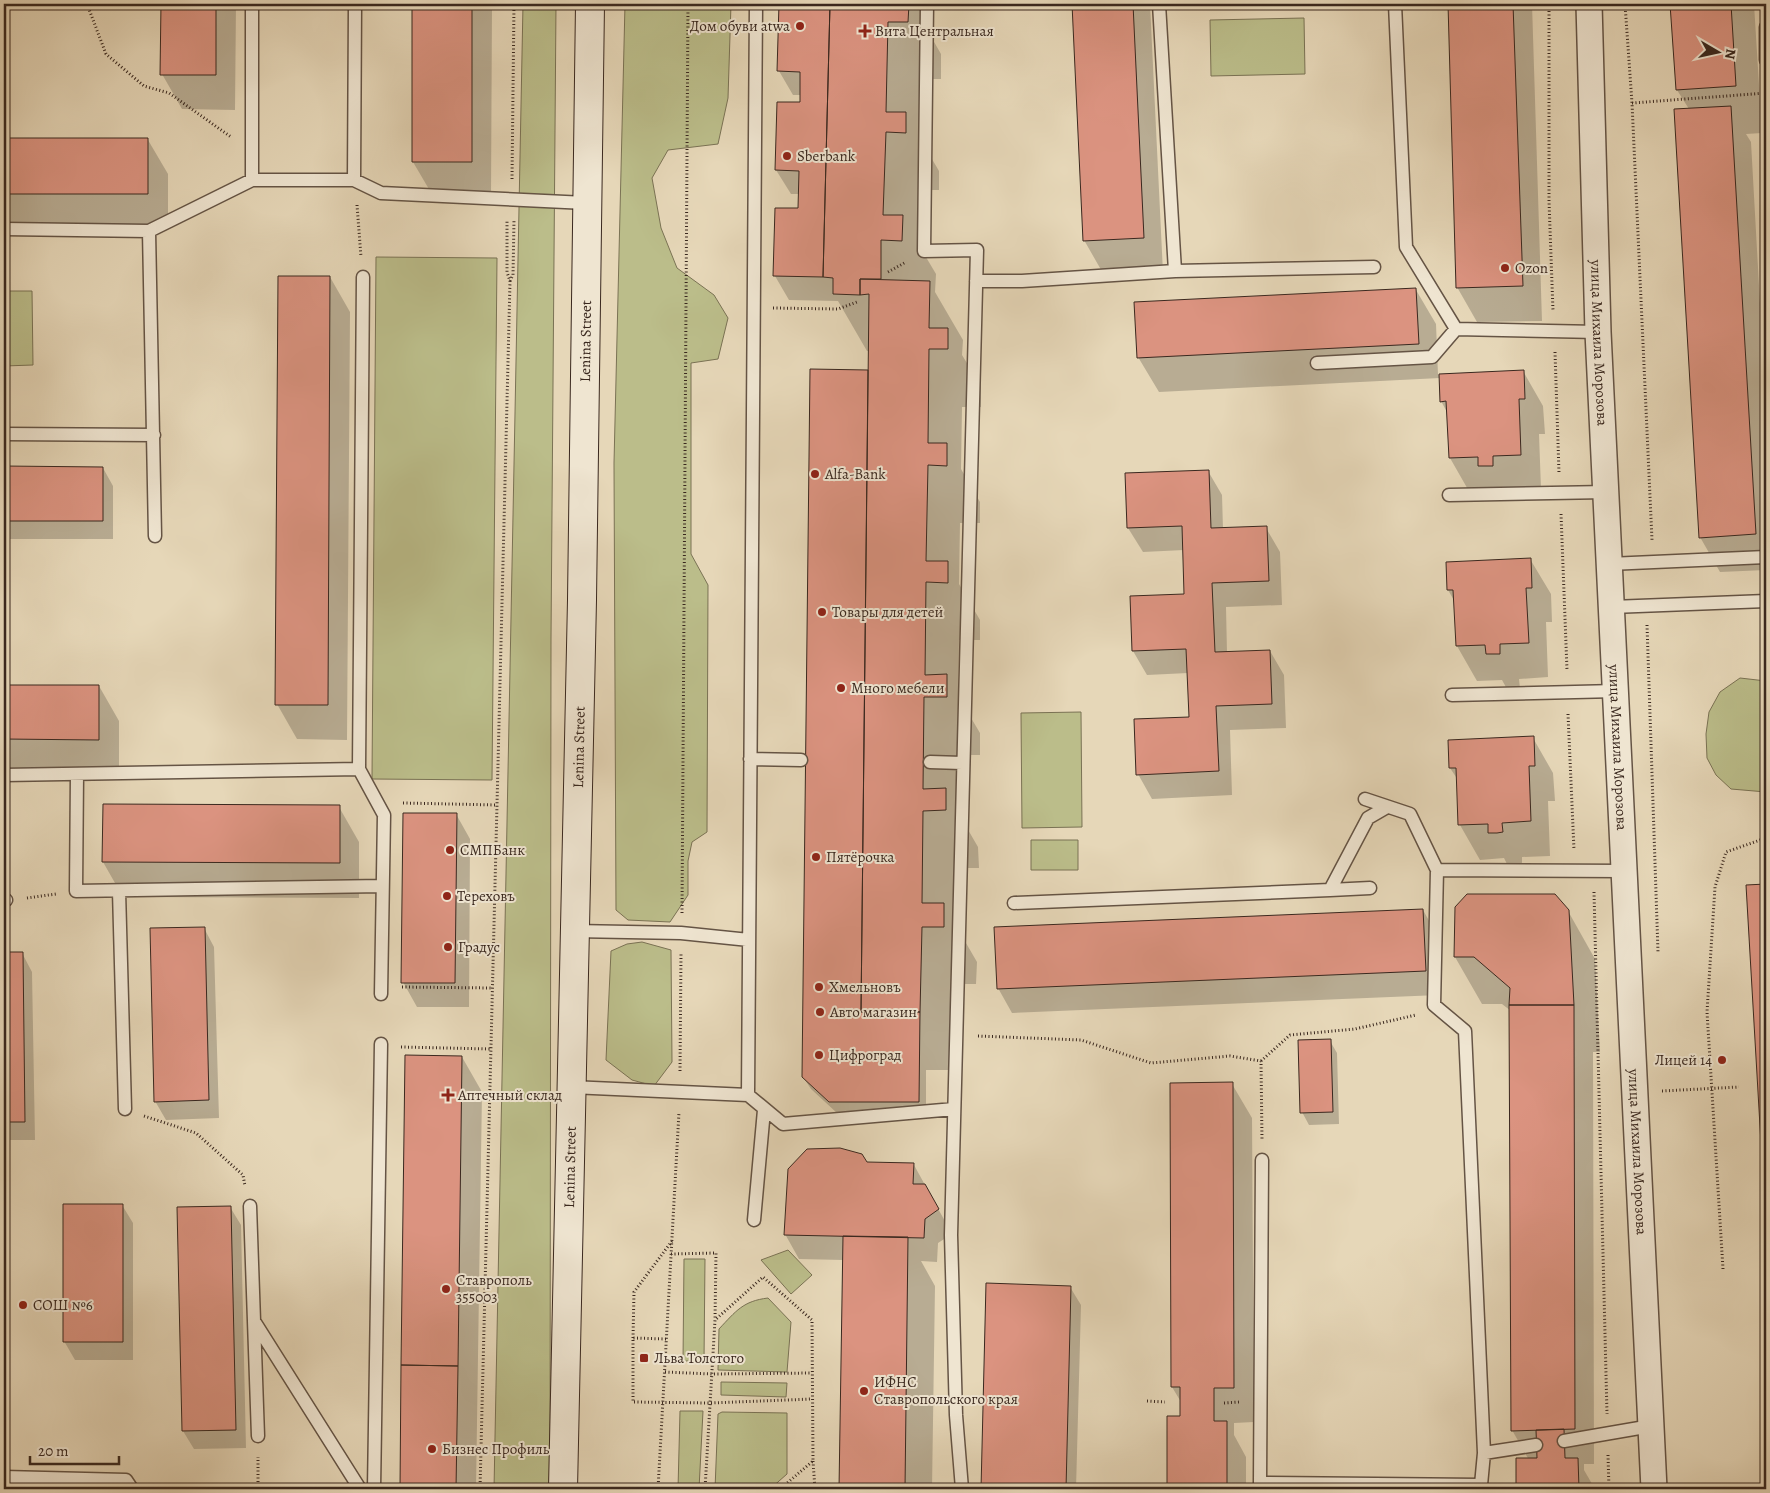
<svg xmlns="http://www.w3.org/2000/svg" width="1770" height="1493" viewBox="0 0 1770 1493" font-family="Alegreya,serif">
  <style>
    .green { fill: #bbbd8a; stroke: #7a7254 }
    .shadow { fill: #0003 }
    .building { fill: #db9380; stroke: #3a281f }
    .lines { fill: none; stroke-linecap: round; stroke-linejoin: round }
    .lane-casing { stroke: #655445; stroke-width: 15 }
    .street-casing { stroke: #655445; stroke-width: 28 }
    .secondary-casing { stroke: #3a281f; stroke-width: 30 }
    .path { stroke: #3a281f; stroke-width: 3; stroke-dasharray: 1 2.5; stroke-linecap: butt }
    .lane { stroke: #efe5d1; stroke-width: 12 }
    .street { stroke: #efe5d1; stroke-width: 25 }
    .secondary { stroke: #efe5d1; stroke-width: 28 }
    .poi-dot { fill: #8f2418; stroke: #efe5d1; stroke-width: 2 }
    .labels { text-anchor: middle; stroke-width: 4; stroke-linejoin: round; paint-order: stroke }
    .poi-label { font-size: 15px; fill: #3a281f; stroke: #efe5d1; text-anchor: start }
    .street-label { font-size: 15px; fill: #3a281f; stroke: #efe5d1 }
  </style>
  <rect width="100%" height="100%" fill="#e6d7b8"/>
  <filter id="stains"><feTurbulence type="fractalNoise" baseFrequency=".004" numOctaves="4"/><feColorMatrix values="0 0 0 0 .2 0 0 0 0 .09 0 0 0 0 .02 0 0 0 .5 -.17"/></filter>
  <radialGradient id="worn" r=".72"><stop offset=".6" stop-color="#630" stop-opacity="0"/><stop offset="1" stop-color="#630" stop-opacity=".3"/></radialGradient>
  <path class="green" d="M523 4H556L551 638 550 1489H494Z
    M625 4H731L728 98 718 144 668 150 652 178 661 228 677 268 714 295 728 318 718 359 691 363V554L708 585 707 832 692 842 688 861V895L670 922 628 920 616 910 614 463Z
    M1304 18 1305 74 1211 76 1210 20Z
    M376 257 497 258 492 780 372 779Z
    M4 291H32L33 365 4 366Z
    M1740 678 1766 681V792L1731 789 1716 775 1707 758 1706 734 1709 712 1720 692Z
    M1081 712 1082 827 1022 828 1021 713Z
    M1031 840H1078V870H1031Z
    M642 942 671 950 672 1062 654 1086 632 1080 606 1060 611 951 627 944Z
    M788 1250 812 1275 791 1294 761 1260Z
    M684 1259H705L704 1361H683Z
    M768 1298 791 1322 787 1372 718 1370 719 1329C736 1311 743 1301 768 1298Z
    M721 1382 787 1383 786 1397 721 1395Z
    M680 1411H703L699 1489H678Z
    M722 1412 787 1413V1474L770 1489H715L718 1414Z"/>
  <path class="shadow" d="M162 4H236L235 110 182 109 162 74Z
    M414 4H492L491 197 433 196 413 162Z
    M780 4H923L922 21 941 54V79H921L919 137 939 171V190H919L917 242 936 274 935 292 963 340 962 355 981 386V407H962L961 469 980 502V523H960L959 584 980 620V640H959L958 696 980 733V755H957L956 809 978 847 979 868H956L955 924 977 962 976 984H954L953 1070H926V1114L837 1113 811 1089 803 1077 867 371 870 375V351H867L838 301 789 300 775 276 800 209V194H791L776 170 801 103V95H793L779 71Z
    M1073 4H1150L1163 273 1104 275 1084 240Z
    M1449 4H1532L1542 321 1477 322 1457 287Z
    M1672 4H1754L1762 133 1746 134 1751 142 1766 411V570L1720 572 1700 537 1689 109 1677 90Z
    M4 139 148 140 168 174V229L4 228Z
    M330 277 350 312 347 740 297 739 277 704Z
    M1416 290 1436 324 1438 375 1523 371 1543 406 1545 434H1539L1541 489 1512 490 1513 500 1507 501H1500L1495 492 1470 493 1450 458 1448 414 1441 401 1440 378 1159 392 1138 357Z
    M4 467 103 468 113 486V539H4Z
    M1208 471 1222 495 1223 529 1266 528 1280 552 1282 605 1226 607 1227 653 1270 651 1284 675 1286 728 1230 730 1232 795 1152 799 1138 774 1190 718 1188 673 1147 675 1133 651 1186 595 1184 550 1143 552 1128 528Z
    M1530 559 1551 594 1552 622H1546L1548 677 1519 679 1520 689H1507L1502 680 1477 681 1457 646 1455 602 1448 590Z
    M4 686H99L119 721V774H4Z
    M1533 738 1553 773 1555 801H1548L1550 856 1522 857V867L1509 868 1504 858 1480 860 1460 825 1458 780 1450 768 1449 741Z
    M339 807 359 842V898L123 897 103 862Z
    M456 814 470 839 469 1007H417L403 982Z
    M1766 885V1208L1747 886Z
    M1423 910 1437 935 1439 995 1012 1013 998 988Z
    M1568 911 1595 959 1600 1052H1593L1594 1464H1584V1470L1595 1489H1518L1517 1460H1529L1512 1430 1511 1011 1502 1004H1482L1455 957Z
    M204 928 214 947 219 1118 166 1120 155 1101Z
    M22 953 32 972 35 1140H4V954Z
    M1330 1041 1337 1053 1339 1124 1309 1125 1302 1112Z
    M407 1056 462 1057 482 1092 476 1489H401Z
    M1171 1084H1232L1252 1118 1254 1422 1234 1423V1435L1246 1457V1489H1168V1417H1181V1402L1172 1387Z
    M866 1163 914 1165 952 1234 938 1243 937 1262 921 1261 935 1286 932 1489H840L843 1260 799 1259 785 1234Z
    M122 1205 133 1223V1360H75L64 1341Z
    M230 1207 241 1225 246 1448 194 1449 183 1431Z
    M987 1285 1070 1287 1081 1305 1076 1489H982Z"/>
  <path class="building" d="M161 4H216V75H160Z
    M412 4H472V162H412Z
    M779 4H830L823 277 773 276 775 208H798L799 171 775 170 777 102H800V72L777 71Z
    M830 4H909L908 22H888L886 112H906V133L886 132 883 215H903L902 241 881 240V279H860V295L833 294V278L823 277Z
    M1072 4H1133L1144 238 1083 241Z
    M1448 4H1513L1523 286 1456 288Z
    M1670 4H1731L1736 86 1676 90Z
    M1731 106 1756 534 1699 538 1674 109Z
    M4 138H148V194H4Z
    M278 276H330L328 705H275Z
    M860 279 930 281 929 328H948V349H929L928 443H947V466L928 465 926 561H948V583L926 582 925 675 947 674V697H924L923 789 946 788V810L923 811 922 903H944V927H922L920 1012H861L869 294 860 295Z
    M1416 288 1419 344 1137 358 1134 302Z
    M810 369 868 370 861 1012H920L919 1102H829L802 1077Z
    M1524 370 1525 399H1519L1521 455 1493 456V466H1478V457L1449 458 1446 401 1440 402 1439 374Z
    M4 466 103 467V521H4Z
    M1209 470 1211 528 1267 526 1269 581 1212 583 1215 652 1270 650 1272 704 1216 706 1219 771 1136 775 1134 719 1189 717 1186 649 1132 651 1130 596 1184 594 1182 526 1127 528 1125 473Z
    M1531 558 1532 588H1526L1529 643 1500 644V654H1486L1485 645 1456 646 1453 590H1447L1446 562Z
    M4 685H99V740L4 739Z
    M1534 736 1535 766H1529L1531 821 1502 823 1503 832 1497 833H1488V824L1458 825 1456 768H1449L1448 740Z
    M103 804 340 805V863L102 862Z
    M403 813H457L455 983H401Z
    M1766 884V1230L1746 885Z
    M1467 894H1555L1569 910 1574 1005H1509L1510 988 1474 957H1454L1455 907Z
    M1423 909 1426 971 997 989 994 927Z
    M205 927 209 1100 154 1102 150 928Z
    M4 952H23L25 1122H4Z
    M1509 1005H1574L1575 1429 1511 1431Z
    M1331 1039 1333 1112 1300 1113 1298 1040Z
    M405 1055 462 1056 458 1366 401 1365Z
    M1233 1082 1234 1388H1214V1421H1227V1489H1167V1416H1180V1387H1171L1170 1083Z
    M840 1148 862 1154 867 1162 914 1163 913 1184H925L939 1209 925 1219 924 1238 784 1235 788 1169 807 1149Z
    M63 1204H123V1342H63Z
    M231 1206 236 1430 182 1431 177 1207Z
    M843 1236 908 1237 905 1489H839Z
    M986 1283 1071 1286 1066 1489H981Z
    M401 1365 458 1366 456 1489H400Z
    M1564 1429 1565 1458H1578L1579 1489H1516V1458H1537L1536 1430Z
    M4 1488 79 1489H4Z"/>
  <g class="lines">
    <g class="lane-casing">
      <path id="lane" d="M252 4V180H354L381 193 586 203
        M927 4 924 251 977 250 951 1235 956 1415 962 1489
        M1159 4 1175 271 1374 267
        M1395 4 1406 247 1456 329
        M1766 27V60
        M354 180 355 4
        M4 229 149 231 252 180
        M149 231 155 536
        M976 281H1022L1175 271
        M1317 363 1432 357 1456 329 1598 332
        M4 434 154 435
        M1449 495 1606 492
        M1609 564 1766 557
        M1612 607 1766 601
        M1452 695 1616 691
        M750 759 801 760
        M930 762 962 763
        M359 769 363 277
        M77 774 76 891 382 886
        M4 775 359 769 384 815 381 994
        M1365 799 1410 814 1437 870
        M1330 890 1370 888
        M119 891 125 1109
        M4 901 6 900
        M1014 903 1330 890 1368 818 1387 807
        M574 931 681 933 749 940
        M571 1087 748 1095 783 1124 954 1109
        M748 1095 756 4
        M1262 1160 1260 1483 1481 1485 1484 1453 1465 1031 1434 1005 1437 870 1624 871
        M250 1206 258 1436
        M754 1220 764 1110
        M254 1321 360 1489
        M1564 1441 1651 1426
        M1484 1453 1536 1445
        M4 1477 126 1480 132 1489
        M374 1489 381 1044"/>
    </g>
    <g class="street-casing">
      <g id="street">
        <path id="s1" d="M1589 4 1598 332 1654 1489"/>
      </g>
    </g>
    <g class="secondary-casing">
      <g id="secondary">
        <path id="s2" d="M563 1489 582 600 590 4"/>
      </g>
    </g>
    <path class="path" d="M87 4 106 54 144 86 169 93 231 137
      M1549 4V201L1553 311
      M1625 4 1632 103 1652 540
      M1632 103 1766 93
      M512 179 514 4
      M357 205 361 257
      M888 272 906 262
      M510 281 513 275 514 220
      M773 308 838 309 857 302
      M1555 352 1559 473
      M1561 514 1567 670
      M1647 625 1658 952
      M1568 714 1574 850
      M403 803 497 805
      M1594 892 1607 1414
      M27 898 56 894
      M682 913 688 4
      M402 987 493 988
      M978 1036 1081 1040 1151 1063 1230 1056 1261 1061 1262 1140
      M401 1047 491 1049
      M1261 1061 1290 1035 1355 1029 1416 1015
      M680 1071 681 954
      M1662 1091 1739 1087
      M144 1116 196 1133 243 1175 245 1186
      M671 1254 716 1253 715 1320
      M1723 1269 1707 1012 1715 887 1726 852 1766 838
      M633 1338 634 1292 672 1241
      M666 1339 633 1338V1402L710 1403 812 1399
      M665 1372 712 1374 812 1373
      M1147 1401 1165 1402
      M1224 1403 1240 1402
      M1608 1455 1609 1489
      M813 1461 815 1489
      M258 1489V1457
      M480 1489 510 281 507 272V221
      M658 1489 679 1112
      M705 1489 715 1320 763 1277 812 1320 813 1461 780 1489"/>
    <use href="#lane" class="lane"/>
    <use href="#street" class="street"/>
    <use href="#secondary" class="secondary"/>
  </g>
  <g class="poi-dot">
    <circle cx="800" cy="26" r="5"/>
    <path d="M862.5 23.5h5v5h5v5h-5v5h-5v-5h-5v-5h5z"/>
    <circle cx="787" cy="156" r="5"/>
    <circle cx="1505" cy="268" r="5"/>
    <circle cx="815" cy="474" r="5"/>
    <circle cx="822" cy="612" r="5"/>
    <circle cx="841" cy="688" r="5"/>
    <circle cx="450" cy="850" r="5"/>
    <circle cx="816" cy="857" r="5"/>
    <circle cx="447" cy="896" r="5"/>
    <circle cx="448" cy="947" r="5"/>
    <circle cx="819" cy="987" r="5"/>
    <circle cx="820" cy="1012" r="5"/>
    <circle cx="819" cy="1055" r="5"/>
    <circle cx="1722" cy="1060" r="5"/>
    <path d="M445.5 1087.5h5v5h5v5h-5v5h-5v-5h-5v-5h5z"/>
    <circle cx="446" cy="1289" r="5"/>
    <circle cx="23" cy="1305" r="5"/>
    <rect x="639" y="1353" width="10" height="10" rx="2.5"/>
    <circle cx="864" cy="1391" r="5"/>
    <circle cx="432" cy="1449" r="5"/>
  </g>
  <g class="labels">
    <g class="poi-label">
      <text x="790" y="31" text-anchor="end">Дом обуви atwa</text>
      <text x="875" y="36">Вита Центральная</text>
      <text x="797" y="161">Sberbank</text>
      <text x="1515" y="273">Ozon</text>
      <text x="825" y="479">Alfa-Bank</text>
      <text x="832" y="617">Товары для детей</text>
      <text x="851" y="693">Много мебели</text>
      <text x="460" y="855">СМПБанк</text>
      <text x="826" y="862">Пятёрочка</text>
      <text x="457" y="901">Тереховъ</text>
      <text x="458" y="952">Градус</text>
      <text x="829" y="992">Хмельновъ</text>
      <text x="830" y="1017">Авто магазин</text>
      <text x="829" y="1060">Цифроград</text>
      <text x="1712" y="1065" text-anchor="end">Лицей 14</text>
      <text x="458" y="1100">Аптечный склад</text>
      <text x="456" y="1285">Ставрополь<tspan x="456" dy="17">355003</tspan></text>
      <text x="33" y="1310">СОШ №6</text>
      <text x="654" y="1363">Льва Толстого</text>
      <text x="874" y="1387">ИФНС<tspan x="874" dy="17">Ставропольского края</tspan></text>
      <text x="442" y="1454">Бизнес Профиль</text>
    </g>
    <g class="street-label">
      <text dy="5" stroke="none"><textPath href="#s2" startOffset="1148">Lenina Street</textPath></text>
      <text dy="5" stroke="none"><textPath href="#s1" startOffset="339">улица Михаила Морозова</textPath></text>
      <text dy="5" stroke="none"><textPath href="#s2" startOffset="742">Lenina Street</textPath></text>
      <text dy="5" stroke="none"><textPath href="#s1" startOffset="744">улица Михаила Морозова</textPath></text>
      <text dy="5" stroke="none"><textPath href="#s1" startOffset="1149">улица Михаила Морозова</textPath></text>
      <text dy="5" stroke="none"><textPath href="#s2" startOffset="322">Lenina Street</textPath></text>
    </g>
  </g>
  <rect width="1770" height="1493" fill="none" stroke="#e6d7b8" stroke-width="20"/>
  <rect x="5" y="5" width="1760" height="1483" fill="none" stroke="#3a281f" stroke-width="2.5"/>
  <rect x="10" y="10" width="1750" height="1473" fill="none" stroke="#3a281f"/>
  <g transform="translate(1718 52) rotate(99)" stroke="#efe5d1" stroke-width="4" paint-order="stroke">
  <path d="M0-4L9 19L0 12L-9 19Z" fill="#3a281f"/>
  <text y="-8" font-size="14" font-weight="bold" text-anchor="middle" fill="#3a281f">N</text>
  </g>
  <path d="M30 1456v8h89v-8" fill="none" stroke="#3a281f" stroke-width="2.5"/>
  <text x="38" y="1456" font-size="15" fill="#3a281f" stroke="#efe5d1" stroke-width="4" paint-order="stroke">20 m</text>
  <rect width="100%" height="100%" filter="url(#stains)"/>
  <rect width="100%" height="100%" fill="url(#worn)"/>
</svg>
